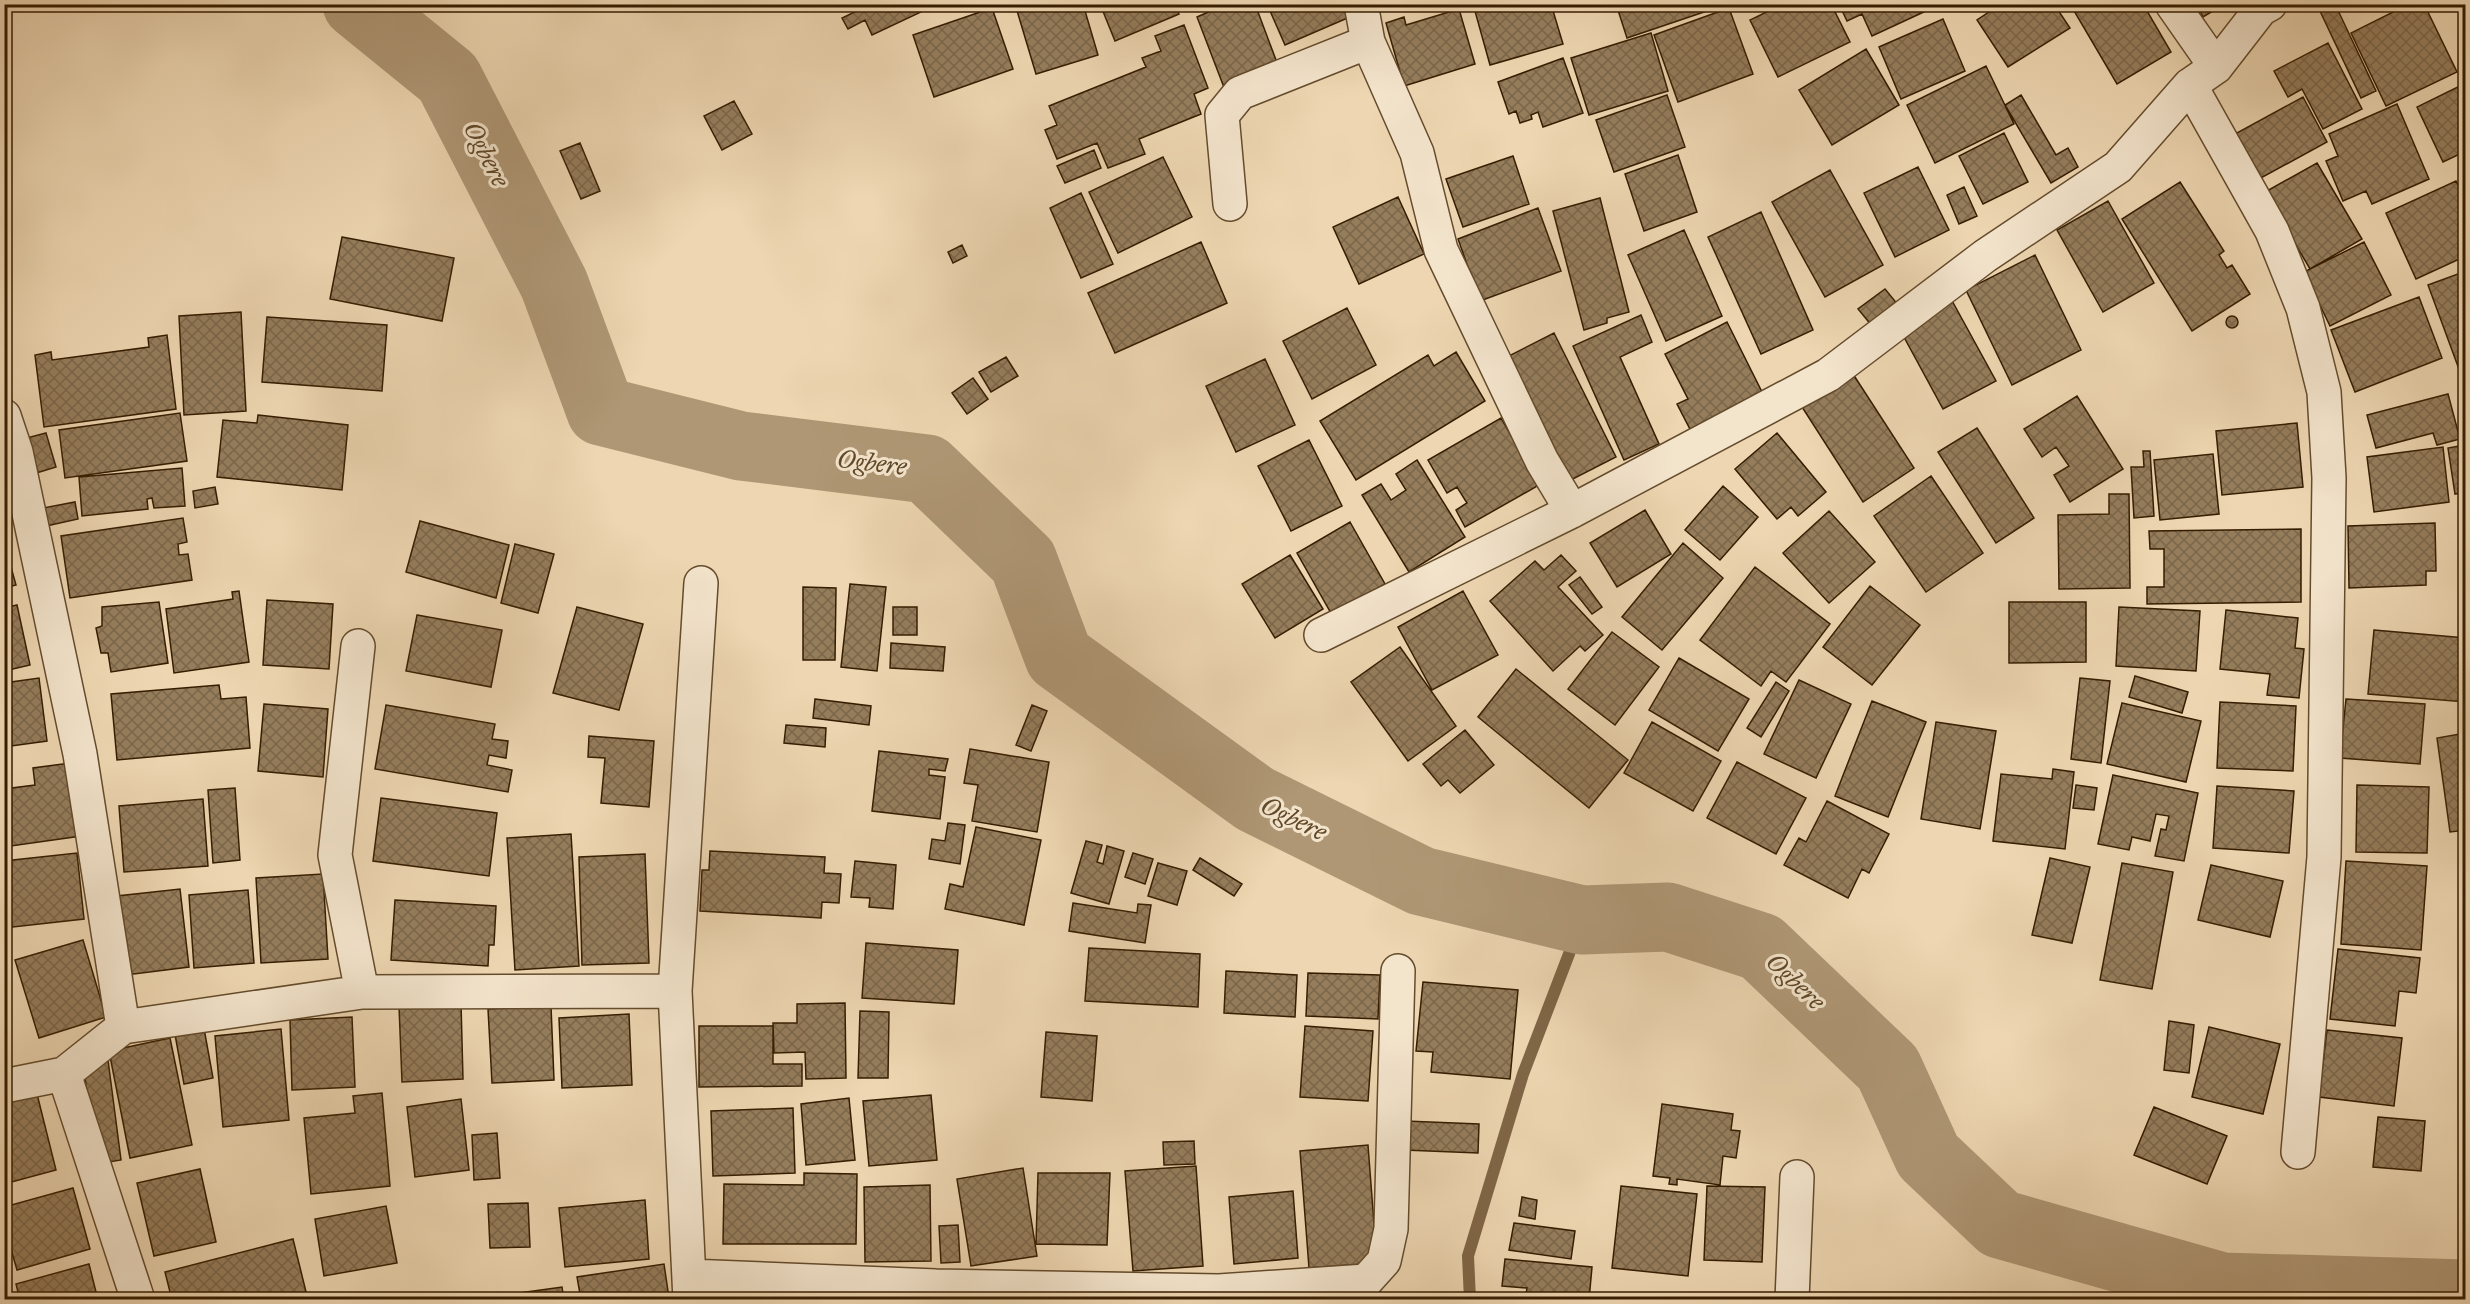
<svg xmlns="http://www.w3.org/2000/svg" width="2470" height="1304" viewBox="0 0 2470 1304" font-family="'IM FELL Great Primer',serif">
  <style>
    .lines { fill: none; stroke-linecap: round; stroke-linejoin: round }
    .stream { stroke: #7f6646; stroke-width: 12 }
    .river { stroke: #af9775; stroke-width: 69 }
    .building { fill: url(#building-cross-hatch); stroke: #361d00; stroke-width: 1.5 }
    .minor-casing { stroke: #644b2c; stroke-width: 36 }
    .minor { stroke: #f3e4cc; stroke-width: 33 }
    .labels { text-anchor: middle; stroke-width: 6; stroke-linejoin: round; paint-order: stroke }
    .water-label { font-size: 26px; font-style: italic; fill: #604829; stroke: #f3e4cc }
  </style>
  <defs>
    <pattern id="building-cross-hatch" width="8" height="8" patternUnits="userSpaceOnUse" patternTransform="scale(1.5)"><rect width="8" height="8" fill="#957d5c"/><path d="M0 0l8 8M0 8l8-8" fill="none" stroke="#7a664a"/></pattern>
  </defs>
  <rect width="100%" height="100%" fill="#edd6b1"/>
  <filter id="stains"><feTurbulence type="fractalNoise" baseFrequency=".00333" numOctaves="4"/><feColorMatrix values="0 0 0 0 .2 0 0 0 0 .09 0 0 0 0 .02 0 0 0 .5 -.17"/></filter>
  <radialGradient id="worn" r=".72"><stop offset=".6" stop-color="#630" stop-opacity="0"/><stop offset="1" stop-color="#630" stop-opacity=".3"/></radialGradient>
  <g class="lines">
    <path class="stream" d="M1470 1300 1468 1256 1523 1074 1582 920"/>
    <path class="river" d="M357 4 448 78 554 284 601 411 741 446 927 469 1023 561 1059 657 1255 799 1421 881 1582 920 1668 917 1761 947 1888 1068 1928 1156 2000 1224 2222 1287 2466 1294"/>
  </g>
  <path class="building" d="M871 4H917L921 12 872 35 865 20 848 29 842 18Z
    M1015 4H1083L1098 55 1036 74Z
    M1100 4H1175L1179 14 1115 41Z
    M1227 4H1255L1279 68 1225 90 1197 17Z
    M1267 4H1355L1359 13 1285 45Z
    M1473 4H1551L1563 44 1490 65Z
    M1616 4H1708L1710 10 1627 38Z
    M1783 4H1831L1850 42 1778 77 1750 20Z
    M1839 4H1926L1928 10 1872 36 1862 14 1847 21Z
    M2001 4H2054L2070 28 2008 67 1977 20Z
    M2070 4H2143L2171 52 2117 84Z
    M2197 4H2225L2203 17Z
    M2335 4 2376 91 2361 98 2320 11Z
    M2409 4H2424L2457 72 2386 106 2351 33Z
    M992 8 1013 69 934 97 913 35Z
    M1729 8 1753 74 1678 102 1654 35Z
    M1459 9 1475 64 1404 86 1386 23 1404 17 1406 25Z
    M1943 19 1965 71 1901 99 1879 47Z
    M1184 25 1208 88 1194 94 1201 114 1139 139 1145 154 1108 168 1097 143 1057 159 1045 130 1057 125 1049 106 1146 67 1142 58 1161 51 1155 36Z
    M1651 33 1668 91 1589 115 1571 58Z
    M2328 43 2362 109 2323 129 2302 89 2288 97 2274 71Z
    M1866 49 1899 105 1832 145 1799 90Z
    M1563 58 1583 113 1543 127 1538 112 1531 115 1532 119 1520 123 1516 111 1509 114 1498 82Z
    M1986 66 2014 124 1935 163 1907 105Z
    M2466 83V151L2443 162 2417 107Z
    M1667 95 1685 147 1614 172 1596 120Z
    M2021 95 2056 155 2068 148 2078 167 2051 183 2005 105Z
    M2303 97 2327 142 2259 179 2235 134Z
    M734 101 752 134 722 150 704 116Z
    M2397 104 2429 179 2372 204 2366 191 2343 201 2326 161 2338 156 2329 134Z
    M2004 133 2028 182 1983 204 1959 156Z
    M580 143 600 191 581 199 560 151Z
    M1094 150 1101 168 1065 183 1057 166Z
    M1678 155 1697 212 1644 231 1625 174Z
    M1513 156 1529 204 1463 227 1446 179Z
    M1163 157 1192 217 1118 253 1089 192Z
    M2317 163 2362 239 2310 269 2265 192Z
    M1918 167 1949 230 1895 257 1864 193Z
    M1830 170 1883 265 1825 297 1772 202Z
    M2456 181 2466 202V216L2460 219 2466 231V256L2416 279 2386 213Z
    M2180 182 2224 251 2219 255 2227 268 2232 265 2250 294 2192 331 2122 219Z
    M1964 187 1977 216 1959 224 1947 195Z
    M1081 193 1113 264 1081 278 1050 208Z
    M1398 197 1424 254 1359 284 1333 227Z
    M1600 198 1629 312 1607 318V323L1584 330 1553 211Z
    M2108 201 2154 283 2103 312 2057 230Z
    M1538 208 1561 271 1480 301 1458 239Z
    M1761 212 1813 330 1761 354 1708 237Z
    M1684 230 1722 316 1666 341 1628 255Z
    M342 237 454 258 442 321 330 299Z
    M1201 242 1227 303 1115 353 1088 293Z
    M2364 242 2391 295 2330 326 2304 272Z
    M962 245 967 256 953 263 948 252Z
    M2035 255 2081 350 2012 385 1966 290Z
    M2466 271V379L2463 380 2428 285Z
    M1885 289 1899 306 1872 326 1858 309Z
    M1950 297 1996 381 1943 409 1898 326Z
    M2419 297 2442 358 2355 392 2331 330Z
    M1347 308 1376 365 1312 399 1283 341Z
    M241 312 246 411 184 415 179 316Z
    M1641 315 1652 342 1620 357 1659 444 1624 460 1573 346Z
    M2226 322a6 6 0 1 1 12 0a6 6 0 1 1-12 0Z
    M267 317 387 325 382 391 262 382Z
    M1727 322 1764 396 1692 433 1677 404 1688 399 1665 354Z
    M1554 333 1616 457 1563 484 1501 360Z
    M167 335 176 409 44 427 35 355 51 352 52 360 149 347 148 338Z
    M1456 352 1485 401 1356 480 1320 421 1428 355 1434 366Z
    M1006 357 1018 376 991 392 979 372Z
    M1265 359 1295 425 1236 452 1206 386Z
    M1853 374 1914 468 1863 502 1802 407Z
    M973 378 988 399 967 414 952 393Z
    M2448 394 2460 439 2437 445 2433 433 2376 448 2367 415Z
    M2077 396 2123 469 2070 502 2054 475 2069 466 2056 447 2042 457 2024 429Z
    M180 413 187 461 65 478 59 430Z
    M258 415 348 425 342 490 217 477 223 420 257 423Z
    M1501 418 1539 485 1465 527 1456 510 1467 503 1457 487 1447 493 1428 460Z
    M2297 423 2303 487 2222 495 2216 431Z
    M1977 428 2034 518 1996 543 1938 452Z
    M46 433 56 467 33 474 23 439Z
    M1777 433 1826 492 1798 516 1791 507 1777 519 1735 469Z
    M1309 440 1342 506 1291 531 1258 466Z
    M2465 445 2466 492 2455 494 2448 448Z
    M2443 447 2449 502 2374 512 2367 457Z
    M2143 451H2150L2154 516 2134 518 2131 467H2144Z
    M2213 454 2219 514 2160 520 2154 460Z
    M1417 460 1465 537 1409 572 1362 495 1381 484 1391 500 1406 490 1396 474Z
    M182 468 185 506 154 508 152 498 147 499 148 509 82 516 79 477Z
    M1931 476 1983 553 1926 592 1874 516Z
    M1723 486 1758 517 1720 560 1685 530Z
    M215 487 218 504 195 508 193 491Z
    M2109 494H2129L2130 588 2059 589 2058 515 2109 514Z
    M75 502 78 519 46 526 43 508Z
    M1645 510 1671 554 1617 587 1590 543Z
    M1829 511 1875 562 1829 603 1783 553Z
    M183 518 187 542 178 544 179 555 188 554 192 580 70 598 61 536Z
    M420 521 509 545 496 598 406 572Z
    M1350 522 1385 584 1332 615 1297 553Z
    M2435 523 2436 571H2426V585L2349 588 2348 526Z
    M2301 529V602L2147 604V587H2164V549H2150L2149 531Z
    M4 542 16 585 4 588Z
    M1683 543 1723 578 1662 650 1622 617Z
    M515 544 554 554 538 613 501 603Z
    M1290 555 1323 609 1275 638 1242 584Z
    M1561 555 1576 571 1558 587 1603 635 1585 651 1580 646 1553 671 1490 601 1535 561 1544 570Z
    M1755 567 1830 624 1786 682 1771 671 1761 686 1700 640Z
    M1580 577 1602 607 1592 614 1569 585Z
    M850 584 886 587 877 671 841 667Z
    M1870 586 1920 625 1872 685 1823 647Z
    M803 587 836 588 835 660H803Z
    M239 591 249 662 174 673 166 609 233 599 232 592Z
    M1463 591 1498 655 1432 690 1398 627Z
    M267 600 333 604 329 669 263 665Z
    M159 602 168 663 111 672 108 653H101L96 628 102 626V607Z
    M2009 602H2086V662L2009 663Z
    M17 605 30 665 4 671V608Z
    M577 607 643 624 619 710 553 693Z
    M893 607H917V635H893Z
    M2119 607 2200 611 2196 671 2116 666Z
    M2226 610 2298 618 2295 648 2304 649 2299 698 2267 695 2270 674 2220 669Z
    M417 615 502 630 491 687 406 671Z
    M2374 630 2466 638V702L2368 694Z
    M1612 632 1659 667 1615 725 1568 689Z
    M891 643 945 647 943 671 890 668Z
    M1400 647 1456 726 1408 761 1351 682Z
    M1679 658 1749 699 1718 751 1649 710Z
    M1516 669 1628 760 1589 808 1478 717Z
    M2135 676 2188 692 2182 713 2129 697Z
    M39 678 47 741 4 747V683Z
    M2080 678 2110 681 2101 763 2071 759Z
    M1799 680 1851 704 1816 778 1764 754Z
    M1776 682 1789 691 1761 737 1747 728Z
    M219 685 221 699 246 697 250 748 117 760 111 694Z
    M815 699 871 706 869 725 813 718Z
    M2346 699 2425 704 2420 764 2340 758Z
    M1872 701 1926 722 1888 817 1835 796Z
    M2220 702 2296 706 2293 771 2217 768Z
    M2122 703 2201 721 2186 782 2107 764Z
    M264 704 328 709 323 777 258 771Z
    M386 705 495 724 492 739 508 741 506 758 489 755 487 765 512 770 508 792 375 769Z
    M1032 705 1047 711 1031 751 1016 745Z
    M1652 722 1721 761 1693 811 1624 773Z
    M1936 722 1996 731 1980 829 1921 819Z
    M786 725 826 728 825 747 784 743Z
    M1465 730 1494 765 1460 793 1448 780 1441 786 1423 764Z
    M2466 733V830L2450 832 2437 738Z
    M589 736 654 741 649 807 601 803 605 758 588 757Z
    M970 749 1049 762 1037 832 972 821 978 785 964 783Z
    M879 751 948 759 945 771 929 769V775L945 777 940 819 872 811Z
    M1737 762 1806 798 1776 854 1707 818Z
    M70 763 81 836 4 847V789L35 785 33 768Z
    M2053 769 2074 772 2065 849 1993 841 2001 774 2052 779Z
    M2113 775 2198 793 2184 861 2155 856 2161 829 2166 830 2169 816 2156 814 2150 841 2132 837 2129 850 2098 844Z
    M2076 785 2097 788 2094 810 2073 808Z
    M2357 785 2429 787 2427 853 2356 852Z
    M2217 786 2294 791 2289 853 2213 848Z
    M235 788 240 860 213 863 208 790Z
    M381 798 497 813 489 876 373 861Z
    M203 799 208 866 124 872 119 806Z
    M1827 801 1889 834 1869 873 1862 869 1848 898 1784 865 1799 838 1806 842Z
    M948 823 965 825 960 864 929 859 932 839 945 841Z
    M976 827 1041 840 1024 925 945 909 950 884 963 887Z
    M571 834 579 966 515 970 507 838Z
    M1086 841 1102 845 1097 862 1103 864 1107 846 1124 851 1109 904 1071 893Z
    M710 851 825 857 824 873 841 874 839 903 822 902 821 918 700 911 702 870H709Z
    M77 853 84 919 4 928V861Z
    M1133 853 1153 859 1145 884 1125 877Z
    M645 854 649 963 582 965 579 857Z
    M1200 858 1242 884 1234 896 1193 870Z
    M2050 858 2090 867 2072 943 2032 935Z
    M855 861 896 865 893 909 869 907 870 898 851 897Z
    M2346 861 2427 866 2421 950 2341 944Z
    M1158 863 1187 871 1177 905 1148 896Z
    M2122 863 2173 872 2152 989 2100 980Z
    M2211 865 2283 881 2270 937 2198 920Z
    M323 874 328 959 261 963 256 878Z
    M2462 879H2466V904Z
    M180 889 189 967 126 975 117 896Z
    M248 890 254 963 194 968 189 895Z
    M395 900 496 906 494 945H489L488 966 391 960Z
    M1073 903 1137 913 1138 904 1151 905 1145 943 1069 931Z
    M83 940 106 1017 39 1038 15 960Z
    M866 943 958 950 954 1004 862 998Z
    M1089 948 1200 954 1198 1007 1085 1001Z
    M2338 949 2420 958 2416 993 2399 991 2395 1026 2330 1019Z
    M1226 971 1297 975 1295 1017 1224 1013Z
    M1308 973 1380 975 1378 1019 1306 1016Z
    M1423 982 1518 990 1510 1079 1431 1072 1433 1052 1416 1051Z
    M461 1003 463 1079 402 1082 399 1006Z
    M845 1003 846 1078 806 1079 805 1052 774 1053 773 1023H797V1004Z
    M551 1006 554 1080 492 1083 488 1009Z
    M860 1011 889 1012 888 1078H858Z
    M629 1014 632 1085 562 1088 559 1018Z
    M352 1017 355 1087 292 1090 290 1020Z
    M2169 1021 2194 1025 2189 1073 2164 1070Z
    M203 1023 213 1078 184 1084 174 1029Z
    M699 1026H773V1064H802V1086L699 1087Z
    M1305 1026 1373 1031 1368 1101 1300 1097Z
    M4 1027 10 1056 4 1057Z
    M2209 1027 2280 1044 2263 1114 2192 1097Z
    M281 1029 289 1120 223 1127 215 1036Z
    M2327 1030 2402 1038 2394 1106 2319 1097Z
    M1046 1032 1097 1036 1092 1101 1041 1097Z
    M170 1038 192 1145 130 1158 109 1051Z
    M108 1060 121 1160 97 1164 83 1064Z
    M36 1090 56 1170 4 1184V1098Z
    M382 1093 390 1186 311 1194 304 1118 355 1113 353 1096Z
    M931 1095 937 1160 869 1166 863 1101Z
    M849 1098 855 1160 806 1165 801 1104Z
    M461 1099 469 1170 415 1177 407 1107Z
    M1662 1104 1733 1114 1731 1130 1740 1131 1736 1158 1723 1156 1720 1185 1677 1179V1185L1669 1184 1670 1178 1653 1176Z
    M2154 1107 2227 1136 2207 1184 2134 1155Z
    M793 1108 795 1173 713 1176 711 1111Z
    M2378 1117 2425 1121 2421 1171 2373 1167Z
    M1405 1121 1479 1124 1478 1153 1404 1150Z
    M497 1133 500 1178 474 1180 472 1135Z
    M1194 1141 1195 1164 1164 1165 1163 1142Z
    M1368 1145 1377 1263 1309 1268 1300 1151Z
    M1196 1166 1203 1266 1133 1271 1125 1171Z
    M1023 1168 1037 1256 971 1266 957 1179Z
    M200 1169 216 1242 154 1256 137 1183Z
    M804 1173 857 1174 856 1244H723L724 1184 804 1185Z
    M1038 1173H1110L1107 1245 1036 1244Z
    M930 1185 931 1261 865 1262 864 1187Z
    M1621 1186 1697 1194 1688 1276 1612 1268Z
    M1707 1186 1765 1187 1762 1262 1704 1260Z
    M73 1188 90 1249 17 1270 4 1225V1207Z
    M1293 1191 1298 1258 1234 1264 1229 1197Z
    M1522 1197 1537 1200 1535 1219 1519 1216Z
    M645 1200 649 1259 565 1267 559 1208Z
    M528 1203 530 1247 490 1248 488 1204Z
    M386 1206 397 1263 324 1276 315 1219Z
    M1514 1223 1575 1231 1571 1259 1509 1250Z
    M958 1225 960 1262 941 1263 939 1226Z
    M293 1239 308 1300H172L165 1272Z
    M1505 1259 1592 1267 1589 1300H1525L1527 1288 1502 1286Z
    M89 1264 98 1300H20L16 1284Z
    M664 1264 669 1298 581 1300 577 1277Z
    M562 1287 564 1300H470Z
    M731 1289H816L817 1300H731Z"/>
  <g class="lines">
    <g class="minor-casing">
      <path id="minor" d="M1361 4 1368 42 1417 153 1441 250 1542 461 1572 511
        M2172 4 2216 67
        M2190 85 2272 231 2303 308 2324 392 2329 478 2324 857 2298 1152
        M1230 204 1222 115 1240 93 1368 42
        M4 416 16 452 80 754 123 1027 64 1074 4 1086
        M1321 635 1572 511 1828 375 1985 256 2118 167 2190 85 2216 67 2261 9 2270 4
        M358 646 335 855 362 992
        M123 1027 362 992 675 991
        M64 1074 138 1300
        M689 1276 936 1286 1219 1291 1366 1281 1384 1261 1391 1229 1398 971
        M690 1300 675 991 701 583
        M1792 1300 1797 1177"/>
    </g>
    <use href="#minor" class="minor"/>
  </g>
  <g class="labels">
    <g class="water-label">
      <text transform="translate(487 154) rotate(63)" y="9">Ogbere</text>
      <text transform="translate(872 462) rotate(7)" y="9">Ogbere</text>
      <text transform="translate(1294 818) rotate(26)" y="9">Ogbere</text>
      <text transform="translate(1796 981) rotate(44)" y="9">Ogbere</text>
    </g>
  </g>
  <rect width="2470" height="1304" fill="none" stroke="#edd6b1" stroke-width="24"/>
  <rect x="6" y="6" width="2458" height="1292" fill="none" stroke="#361d00" stroke-width="3"/>
  <rect x="12" y="12" width="2446" height="1280" fill="none" stroke="#361d00" stroke-width="1.5"/>
  <rect width="100%" height="100%" filter="url(#stains)"/>
  <rect width="100%" height="100%" fill="url(#worn)"/>
</svg>
